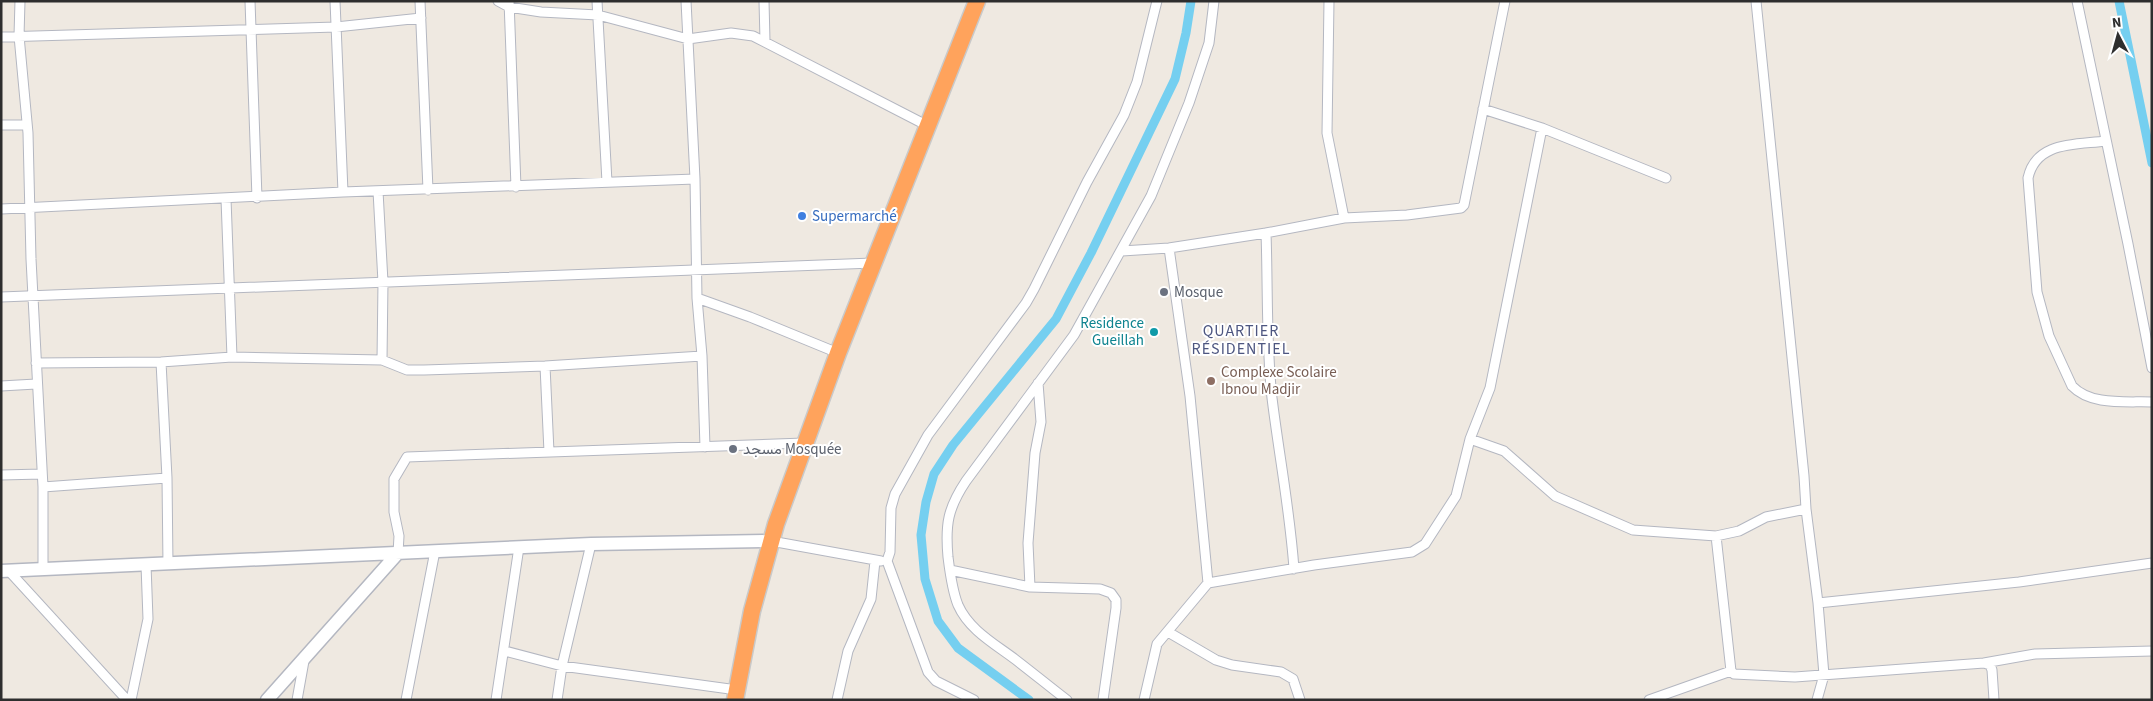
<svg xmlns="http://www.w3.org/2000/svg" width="2153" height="701" viewBox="0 0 2153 701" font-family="'Source Sans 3',Vazirmatn,sans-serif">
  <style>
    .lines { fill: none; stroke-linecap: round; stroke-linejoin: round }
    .canal { stroke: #75cff0; stroke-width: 9 }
    .street-casing { stroke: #b4b7c1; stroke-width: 11 }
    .secondary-casing { stroke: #b4b7c1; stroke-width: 15 }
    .highway-casing { stroke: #c9c9c9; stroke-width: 19 }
    .street { stroke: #fff; stroke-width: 9 }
    .secondary { stroke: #fff; stroke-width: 12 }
    .highway { stroke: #ffa35c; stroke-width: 16 }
    .shop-dot { fill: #3f7fe0; stroke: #fff; stroke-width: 2 }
    .worship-dot { fill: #6b7280; stroke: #fff; stroke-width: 2 }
    .culture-dot { fill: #0f9aa8; stroke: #fff; stroke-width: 2 }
    .education-dot { fill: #8d6e63; stroke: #fff; stroke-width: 2 }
    .labels { text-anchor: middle; stroke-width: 4; stroke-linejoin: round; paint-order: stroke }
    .shop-label { font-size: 15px; fill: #366cbe; stroke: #fff; text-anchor: start }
    .worship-label { font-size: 15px; fill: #5b616d; stroke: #fff; text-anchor: start }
    .culture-label { font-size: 15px; fill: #0d838f; stroke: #fff; text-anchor: end }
    .education-label { font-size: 15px; fill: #785e54; stroke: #fff; text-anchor: start }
    .neighbourhood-label { font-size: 16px; letter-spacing: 1px; fill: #4d5680; stroke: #fff }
  </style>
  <rect width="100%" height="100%" fill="#efe9e1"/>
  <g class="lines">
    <path class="canal" d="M2119 1 2152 163
      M1029 700 958 648 938 621 925 579 921 535 926 502 934 474 953 445 1056 319 1091 253 1175 79 1186 33 1191 1"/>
    <g class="street-casing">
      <path id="street" d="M20 1 19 36 28 133 31 259 43 487V569
        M250 1 257 198
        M335 1 343 192
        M420 1 428 190
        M498 1 509 7 541 12 598 15 688 39 731 33 753 36 928 126
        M509 1 516 187
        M597 1 607 182
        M764 1 765 41
        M1329 1 1327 133 1344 218
        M1756 1 1804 476 1806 509 1818 603 1824 675 1817 700
        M2077 1 2128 244 2152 368
        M1 37 336 27 421 18
        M1483 109 1542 128 1666 178
        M1 125H27
        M2106 141C2076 145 2036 141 2028 178L2037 292 2049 336 2072 386C2091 406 2126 401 2152 402
        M378 191 383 282 382 360
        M226 199 232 357
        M1 209 343 192 695 179
        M1169 248 1190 396 1208 583
        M1122 251 1169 248 1266 233
        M1 297 873 263
        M697 298 750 317 838 353
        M702 356 705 447
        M161 362 167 478 168 564
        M36 363 161 362 232 357 382 360 407 370H424L545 366 702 356 697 298 695 179 686 1
        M545 366 549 452
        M1 386 36 384
        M1470 439 1504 451 1555 496 1633 530 1716 536 1739 531 1766 517 1806 509
        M1 475 42 474
        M43 487 167 478
        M1716 536 1731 671
        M771 541 881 561
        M398 553 399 536 394 512V479L407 457 804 443
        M1294 569C1290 511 1279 455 1272 398 1266 343 1268 288 1266 233L1344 218 1407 215 1461 208 1464 205 1505 1
        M950 570 1030 587 1100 589 1111 593 1116 600V608L1103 700
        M9 571 127 700
        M1030 587 1028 543 1035 453 1041 422 1038 383
        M1818 603 2019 582 2152 563
        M1168 632 1216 660 1232 665 1281 672 1293 679 1300 700
        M505 651 562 666 737 690
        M1984 663 2035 654 2152 651
        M131 700 148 619 146 565
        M297 700 304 661
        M406 700 435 551
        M496 700 519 547
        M557 700 562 666 591 544
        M837 700 848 651 871 599 875 561
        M974 700 936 681 928 672 887 561 890 552 891 508 895 494 928 435 1026 303 1034 289 1087 182 1124 115 1137 82 1157 1
        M1067 700C1050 687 1033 673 1016 660 995 644 969 630 958 605 952 590 950 573 948 557 945 524 948 508 966 481L1074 335 1151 196 1189 103 1209 43 1214 1
        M1144 700 1157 644 1208 583 1314 565 1412 552 1425 544 1456 496 1470 439 1490 388 1542 128
        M1649 700 1731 671 1734 674 1795 677 1984 663 1990 665 1992 670 1994 700"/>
    </g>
    <g class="secondary-casing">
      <path id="secondary" d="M1 571 591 544 771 541
        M267 700 398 553"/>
    </g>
    <g class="highway-casing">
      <path id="highway" d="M735 700 752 611 776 524 838 353 977 1"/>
    </g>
    <use href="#street" class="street"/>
    <use href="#secondary" class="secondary"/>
    <use href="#highway" class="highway"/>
  </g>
  <circle class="shop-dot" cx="802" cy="216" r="5"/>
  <g class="worship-dot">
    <circle cx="1164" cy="292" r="5"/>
    <circle cx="733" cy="449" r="5"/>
  </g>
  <circle class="culture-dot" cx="1154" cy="332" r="5"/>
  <circle class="education-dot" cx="1211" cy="381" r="5"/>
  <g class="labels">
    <g class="shop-label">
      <text x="812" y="221">Supermarché</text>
    </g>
    <g class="worship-label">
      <text x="1174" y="297">Mosque</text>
      <text x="743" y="454">مسجد Mosquée</text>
    </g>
    <g class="culture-label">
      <text x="1144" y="328">Residence<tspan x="1144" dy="17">Gueillah</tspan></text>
    </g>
    <g class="education-label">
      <text x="1221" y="377">Complexe Scolaire<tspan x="1221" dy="17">Ibnou Madjir</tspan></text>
    </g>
    <g class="neighbourhood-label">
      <text x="1241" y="336">QUARTIER<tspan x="1241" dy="18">RÉSIDENTIEL</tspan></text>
    </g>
  </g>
  <rect width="2153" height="701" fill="none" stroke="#2e2e2e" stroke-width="5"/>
  <g transform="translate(2118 35) rotate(354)" stroke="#ffffff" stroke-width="4" paint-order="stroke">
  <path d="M0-4L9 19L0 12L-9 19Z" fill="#2e2e2e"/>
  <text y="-8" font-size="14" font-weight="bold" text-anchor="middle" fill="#2e2e2e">N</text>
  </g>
</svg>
